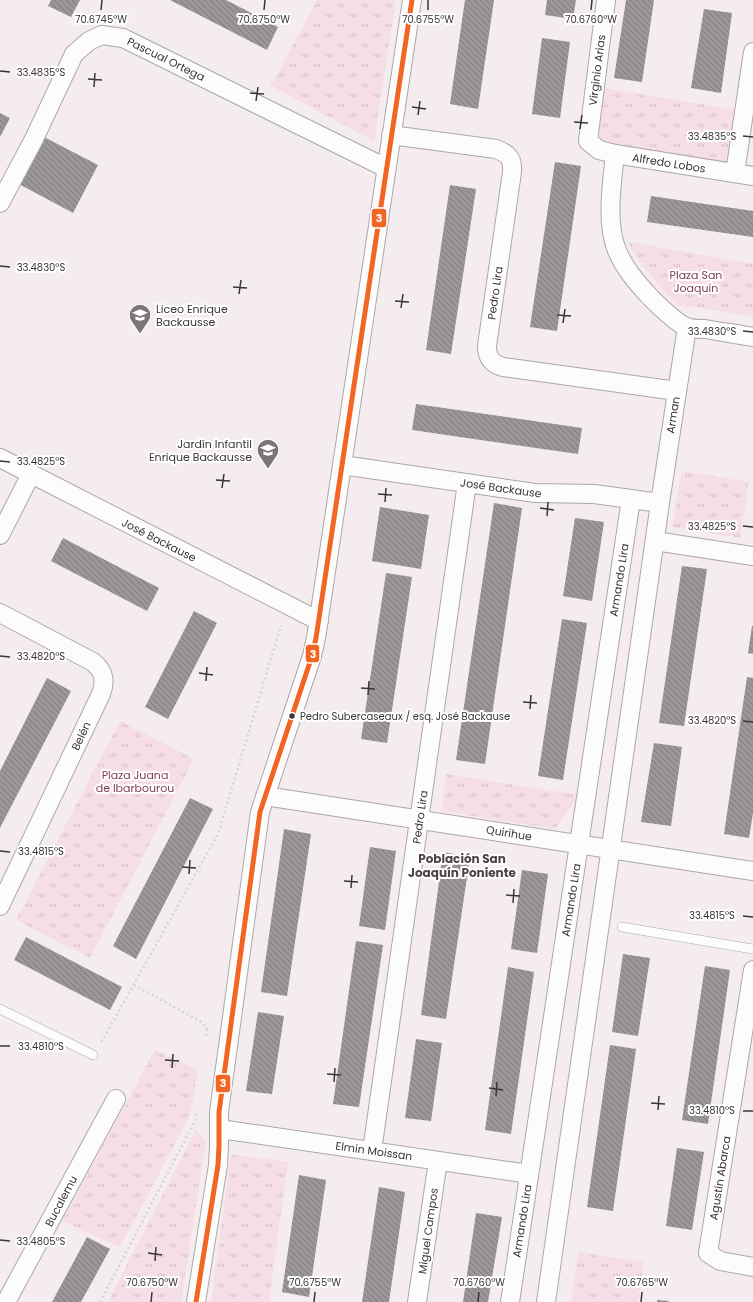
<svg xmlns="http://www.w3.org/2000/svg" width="753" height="1302" viewBox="0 0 753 1302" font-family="Poppins,sans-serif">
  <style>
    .grass { fill: url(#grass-tufts) }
    .building { fill: url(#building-back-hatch) }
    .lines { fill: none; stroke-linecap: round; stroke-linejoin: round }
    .lane-casing { stroke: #ada7a9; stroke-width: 10 }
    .street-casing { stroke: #ada7a9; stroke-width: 20 }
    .path { stroke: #d7d4d6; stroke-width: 2.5; stroke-dasharray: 2 3; stroke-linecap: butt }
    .lane { stroke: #fdfcfd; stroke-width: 9 }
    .street { stroke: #fdfcfd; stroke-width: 18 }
    .bus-1-casing { stroke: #fff; stroke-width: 8 }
    .bus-1 { stroke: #f26522; stroke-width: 5 }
    .ticks { fill: none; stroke: #3a3537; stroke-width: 1.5 }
    .bus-dot { fill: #3a3537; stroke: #fff; stroke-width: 1.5 }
    .labels { text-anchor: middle; stroke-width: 4; stroke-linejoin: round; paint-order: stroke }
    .bus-label { font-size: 10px; fill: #3a3537; stroke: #fff; text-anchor: start }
    .street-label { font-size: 11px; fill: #3a3537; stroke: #fff }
    .park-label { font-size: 11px; fill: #803b58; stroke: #fff }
    .poi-label { font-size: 11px; fill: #3a3537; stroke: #fff; text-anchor: start }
    .neighbourhood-label { font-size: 12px; font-weight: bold; fill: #4d4246; stroke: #fff }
    .ticks-label { font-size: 10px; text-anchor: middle; fill: #3a3537; stroke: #fff; stroke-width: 4; stroke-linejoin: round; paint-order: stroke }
    .line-badge { stroke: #fff; stroke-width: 1.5 }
    .badge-label { font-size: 11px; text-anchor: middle; font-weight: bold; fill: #fff }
  </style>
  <defs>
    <pattern id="grass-tufts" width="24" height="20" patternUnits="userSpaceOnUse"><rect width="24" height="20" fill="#f6dee6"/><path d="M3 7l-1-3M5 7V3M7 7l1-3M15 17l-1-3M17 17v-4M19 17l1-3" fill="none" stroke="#d4bfc6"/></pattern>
    <pattern id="building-back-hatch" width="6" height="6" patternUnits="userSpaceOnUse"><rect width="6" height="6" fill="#9b9698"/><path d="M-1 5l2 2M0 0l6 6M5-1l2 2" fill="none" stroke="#7f7b7d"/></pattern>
  </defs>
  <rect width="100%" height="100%" fill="#f4ecef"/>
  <path class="grass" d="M317 0H396L374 141 271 86Z
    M604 88 737 110 728 168 594 148Z
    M628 242 753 264V316L679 305 662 290 637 258Z
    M682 471 749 482 740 538 672 527Z
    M120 721 194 759 90 958 16 920Z
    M446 774 579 795 555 829 441 811Z
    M155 1050 198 1070 190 1115 120 1247 62 1221Z
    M196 1129 206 1141 181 1302H108Z
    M231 1154 288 1162 269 1302H211Z
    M578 1252 644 1262 638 1302H571Z"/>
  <path class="building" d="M51 0H80L71 17 48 6Z
    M170 0H226L278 27 267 50Z
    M465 0H494L478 109 450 104Z
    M547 0H576L573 19 545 15Z
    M626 0H654L642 82 614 78Z
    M704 9 732 13 721 93 691 88Z
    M542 38 570 42 560 118 532 114Z
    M0 113 10 118 0 137Z
    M44 137 98 165 73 213 19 184Z
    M555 162 581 166 557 331 530 327Z
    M450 185 476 189 451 354 426 350Z
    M651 196 753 211V237L647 222Z
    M416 404 582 428 578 454 412 430Z
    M494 503 522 508 485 764 456 760Z
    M380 507 429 515 421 569 372 561Z
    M575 518 604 522 592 601 563 596Z
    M63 538 159 588 147 611 51 561Z
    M682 566 707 569 684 726 659 723Z
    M386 573 412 577 387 743 361 739Z
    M194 611 217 623 168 719 145 707Z
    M562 619 587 623 563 780 538 776Z
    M752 626H753V654L748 653Z
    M747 677 753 678V813L749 838 724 834Z
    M47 678 71 691 0 828V771Z
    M654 743 682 747 671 826 641 822Z
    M190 798 213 809 136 959 113 946Z
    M284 829 311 834 287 996 261 992Z
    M370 847 396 851 385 930 359 926Z
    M443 852 470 857 446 1019 421 1015Z
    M522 870 548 874 537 953 511 949Z
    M26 937 122 987 110 1010 14 960Z
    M356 941 383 945 359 1107 333 1104Z
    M623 954 650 958 638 1036 612 1032Z
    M705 966 730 970 708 1124 682 1120Z
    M508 967 534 972 511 1134 485 1130Z
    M258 1012 284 1016 272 1094 246 1091Z
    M416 1039 442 1043 431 1121 405 1118Z
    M610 1045 636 1049 613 1211 587 1207Z
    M677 1148 704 1152 692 1230 666 1226Z
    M299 1175 326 1180 309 1297 282 1292Z
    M379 1187 405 1192 389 1302H362Z
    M476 1213 502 1217 488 1302H463Z
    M87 1237 110 1249 81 1302H52Z
    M657 1300 669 1301 668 1302H657Z"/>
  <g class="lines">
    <g class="lane-casing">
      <path id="lane" d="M622 927 753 949
        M0 1009 93 1055"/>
    </g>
    <g class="street-casing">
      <path id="street" d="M606 0 588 141 599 150 615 154 753 176
        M391 135 496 149C509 154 513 159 512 172L487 346C487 358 492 364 503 367L677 391
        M615 154C612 182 606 221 616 248 623 267 637 283 651 298 659 306 676 322 686 327 692 329 699 329 705 329 721 332 737 334 753 337
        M735 173 753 52
        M0 203 34 139 74 54 89 41 102 35 123 38 386 168
        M0 458 319 621
        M342 465 535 493 594 494 660 503
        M0 535 31 474
        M655 541 753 556
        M0 613 93 662C104 671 106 681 101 694L0 906
        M265 796 753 871
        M753 970 708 1253 720 1261 753 1267
        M220 1129 529 1174
        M372 1151 467 483
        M6 1302 116 1099
        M196 1302 218 1165 219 1146V1112L260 812 312 656 316 638 412 0
        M417 1302 438 1161
        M510 1302 631 499
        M546 1302 660 503 687 327"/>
    </g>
    <path class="path" d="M134 985 200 1021 208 1029
      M206 1036 207 1029
      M101 1041H102L218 834 281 625
      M100 1302 196 1119V1114"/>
    <use href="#lane" class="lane"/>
    <use href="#street" class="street"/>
    <g class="bus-1-casing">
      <path id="bus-1" d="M196 1302 218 1165 219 1146V1112L260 812 312 656 316 638 412 0"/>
    </g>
    <use href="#bus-1" class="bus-1"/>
  </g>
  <path class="ticks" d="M101 10 102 0M264 10 265 0M428 10V0M591 10 592 0M0 71 10 72M88 79 102 80M94 87 95 73M250 93 264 94M256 101 258 87M412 107 426 109M418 115 420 101M574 122 588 123M580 129 582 115M743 136 753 137M0 266 10 267M233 287 247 288M239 294 241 280M395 301 409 302M401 308 403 294M557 315 571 316M563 323 565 309M743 331 753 332M0 461 10 462M216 480 230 481M222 488 224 474M378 494 392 495M385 502 386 488M540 508 554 510M547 516 548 502M743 526 753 527M0 656 10 657M199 673 213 675M206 681 207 667M361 688 375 689M368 695 369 681M523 702 537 703M530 709 531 695M743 721 753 722M0 851 10 852M182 867 196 868M189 874 190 860M344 881 358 882M351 888 352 875M506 895 520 896M513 903 514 889M743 916 753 917M0 1046H10M165 1060 179 1061M172 1068 173 1054M327 1074 341 1075M334 1082 335 1068M489 1088 503 1090M496 1096 497 1082M651 1103 665 1104M658 1110 659 1096M743 1111H753M0 1240 10 1241M148 1253 162 1255M155 1261 156 1247M151 1302 152 1292M314 1302 315 1292M478 1302 479 1292M641 1302 642 1292"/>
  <defs>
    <g id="school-pin" transform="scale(1.15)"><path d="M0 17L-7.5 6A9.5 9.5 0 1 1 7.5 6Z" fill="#7b7577" stroke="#fff"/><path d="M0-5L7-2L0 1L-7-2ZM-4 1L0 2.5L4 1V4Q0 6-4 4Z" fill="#fff"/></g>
  </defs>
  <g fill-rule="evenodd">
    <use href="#school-pin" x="140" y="315"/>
    <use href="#school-pin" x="268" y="450"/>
  </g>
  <circle class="bus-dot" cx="292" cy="716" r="3.5"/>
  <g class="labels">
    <g class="bus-label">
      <text x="300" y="720">Pedro Subercaseaux / esq. José Backause</text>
    </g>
    <g class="street-label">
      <text transform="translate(166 59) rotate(26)" y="4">Pascual Ortega</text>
      <text transform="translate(597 70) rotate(-83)" y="4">Virginio Arias</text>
      <text transform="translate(669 163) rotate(9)" y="4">Alfredo Lobos</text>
      <text transform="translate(495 293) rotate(-82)" y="4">Pedro Lira</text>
      <text transform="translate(673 415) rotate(-81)" y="4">Arman</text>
      <text transform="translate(501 488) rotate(8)" y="4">José Backause</text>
      <text transform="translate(159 540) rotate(27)" y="4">José Backause</text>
      <text transform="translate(619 580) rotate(-81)" y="4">Armando Lira</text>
      <text transform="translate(81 736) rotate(-65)" y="4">Belén</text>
      <text transform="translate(420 817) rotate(-82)" y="4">Pedro Lira</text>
      <text transform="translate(509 833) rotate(9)" y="4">Quirihue</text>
      <text transform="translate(571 900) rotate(-81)" y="4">Armando Lira</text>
      <text transform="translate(374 1151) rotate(8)" y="4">Elmin Moissan</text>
      <text transform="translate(720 1178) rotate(-81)" y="4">Agustín Abarca</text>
      <text transform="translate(61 1201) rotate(-62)" y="4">Bucalemu</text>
      <text transform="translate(522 1221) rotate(-81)" y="4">Armando Lira</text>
      <text transform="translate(428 1231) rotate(-82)" y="4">Miguel Campos</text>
    </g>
    <g class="park-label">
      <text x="696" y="279">Plaza San<tspan x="696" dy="13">Joaquín</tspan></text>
      <text x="135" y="779">Plaza Juana<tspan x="135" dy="13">de Ibarbourou</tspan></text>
    </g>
    <g class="poi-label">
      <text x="156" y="313">Liceo Enrique<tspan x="156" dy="13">Backausse</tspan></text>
      <text x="252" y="448" text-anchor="end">Jardín Infantil<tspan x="252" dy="13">Enrique Backausse</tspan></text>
    </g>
    <g class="neighbourhood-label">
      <text x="462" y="863">Población San<tspan x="462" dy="14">Joaquín Poniente</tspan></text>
    </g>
  </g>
  <g class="ticks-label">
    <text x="101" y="23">70.6745°W</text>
    <text x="264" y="23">70.6750°W</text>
    <text x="428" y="23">70.6755°W</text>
    <text x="591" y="23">70.6760°W</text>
    <text x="41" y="76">33.4835°S</text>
    <text x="712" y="140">33.4835°S</text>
    <text x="41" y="271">33.4830°S</text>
    <text x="712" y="335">33.4830°S</text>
    <text x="41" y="465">33.4825°S</text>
    <text x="712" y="530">33.4825°S</text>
    <text x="41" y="660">33.4820°S</text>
    <text x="712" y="724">33.4820°S</text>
    <text x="41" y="855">33.4815°S</text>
    <text x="712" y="919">33.4815°S</text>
    <text x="41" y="1050">33.4810°S</text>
    <text x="712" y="1114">33.4810°S</text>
    <text x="41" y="1245">33.4805°S</text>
    <text x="152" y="1286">70.6750°W</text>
    <text x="315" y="1286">70.6755°W</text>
    <text x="479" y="1286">70.6760°W</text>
    <text x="642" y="1286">70.6765°W</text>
  </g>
  <g class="line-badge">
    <rect x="371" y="208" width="16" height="20" rx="4" fill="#f26522"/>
    <rect x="305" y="644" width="15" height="19" rx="4" fill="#f26522"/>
    <rect x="215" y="1074" width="16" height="19" rx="4" fill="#f26522"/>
  </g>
  <g class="badge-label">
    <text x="379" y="222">3</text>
    <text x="313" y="658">3</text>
    <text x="223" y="1087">3</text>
  </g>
</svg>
